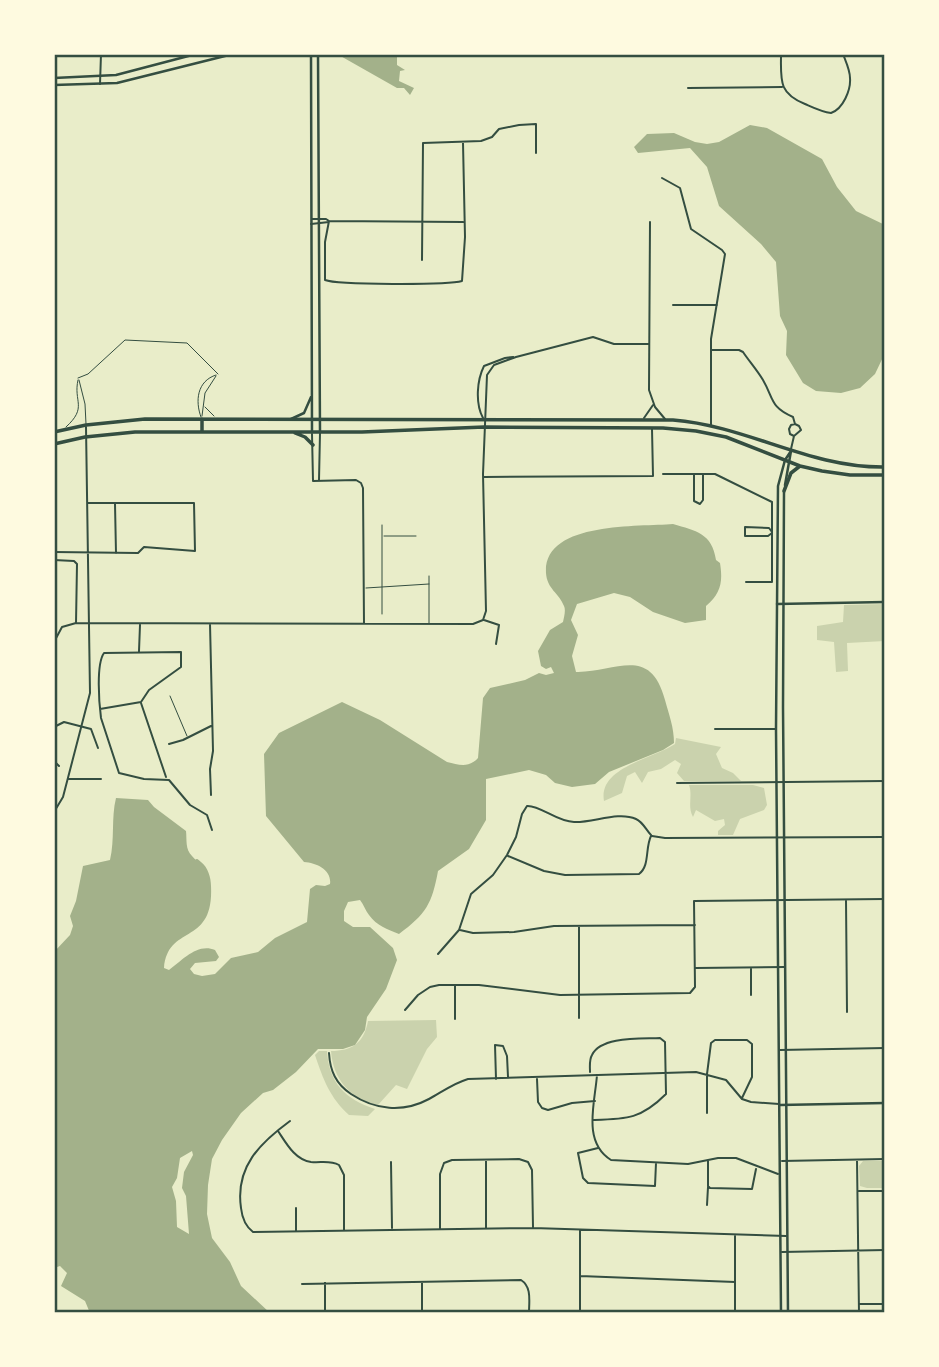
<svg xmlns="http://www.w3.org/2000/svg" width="939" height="1367" viewBox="0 0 939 1367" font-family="Figtree,sans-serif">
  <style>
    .green { fill: #cad2ad }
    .water { fill: #a3b18a; fill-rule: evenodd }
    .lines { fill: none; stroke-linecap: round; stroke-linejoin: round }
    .service { stroke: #344e41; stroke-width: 1 }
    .minor { stroke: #344e41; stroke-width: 2 }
    .tertiary { stroke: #344e41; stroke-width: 2.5 }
    .secondary { stroke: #344e41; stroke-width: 2.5 }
    .primary { stroke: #344e41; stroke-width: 3.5 }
    .neatline { fill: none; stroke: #344e41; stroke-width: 2.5 }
  </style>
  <rect width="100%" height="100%" fill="#e9edc9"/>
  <path class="green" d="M885 604V641L847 643 848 671 836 672 834 642 817 640V626L843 622 844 605Z
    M676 738 721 747 716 754 722 768 733 773 741 781H684L677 773 681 764 675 760 661 769 648 772 642 783 635 772 627 776 622 793 604 801C598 767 653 759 675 744Z
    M689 785H753L764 788 767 805 764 810 740 819 733 835H718V831L725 825 724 819 715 821 696 810 693 817C687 806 693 796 689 785Z
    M436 1020 437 1037 427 1049 407 1089 396 1085 378 1105C350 1099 333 1079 331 1051 352 1051 364 1043 368 1021Z
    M319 1051H327C329 1083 345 1099 375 1109L368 1116 349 1115C330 1098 323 1079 315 1055Z
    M863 1161H885V1188H867L860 1186 859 1166Z"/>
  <path class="water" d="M337 54H397V65L405 70 400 71 399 81 414 88 410 95 404 88H397Z
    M750 125 767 128 822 159 837 187 856 211 885 225V353L875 374 860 388 841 393 816 391 803 383 786 355 787 331 780 316 776 262 761 244 719 206 707 167 690 148 638 153 634 147 647 134 674 133 695 142 707 144 719 142Z
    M673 524C696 531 712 533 716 560L720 563C723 582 721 593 706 606V620L685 623 653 612 630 597 614 593 577 604 571 620 578 635 572 656 576 672C615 673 650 644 665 700 669 715 674 727 674 743L663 750 609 772 595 784 572 787 555 783 546 775 529 770 486 779V820L469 849 438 871C432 904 426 914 399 934 387 929 377 926 369 915 365 910 364 905 360 900L348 902 344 911V921L353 927H370L393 948 397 960 386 989 367 1017 365 1030 355 1045 343 1049H318L296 1072 273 1090 263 1093 241 1113 222 1140 212 1159 208 1185 207 1214 212 1238 230 1262 241 1286 270 1313H90L85 1301 61 1286 67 1273 60 1266 54 1268V952L70 935 73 926 70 916 76 901 83 866 110 860C115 839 111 818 116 798L148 800 154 807 186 831C187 840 185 849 192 856 199 864 193 855 201 862 208 867 211 878 211 886 214 947 168 923 164 968L169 970C183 960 197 943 215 950L219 957 216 961 195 963 190 969 194 974 202 976 215 974 231 958 258 952 275 938 307 922 310 889 316 885 325 886 330 884C332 870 317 863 304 862L266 816 264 754 279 733 342 702 380 720 447 762C459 765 469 768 478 758L483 698 490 688 525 680 539 673 546 675 554 673 551 667 546 669 541 666 538 651 550 630 563 622C564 617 566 610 564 606 559 593 547 589 546 573 543 521 639 527 673 524ZM192 1151 193 1155 184 1172 182 1188 186 1196 189 1234 177 1227 176 1201 172 1187 177 1178 180 1158Z"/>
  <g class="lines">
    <path class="service" d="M78 378 88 374 125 340 187 343 218 374
      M79 380 85 404 86 424
      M205 407 214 416
      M202 416 205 393 216 376
      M201 417C195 401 197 381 216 375
      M66 427C88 407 73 402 78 380
      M382 525V614
      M384 536H416
      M429 576V623
      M366 588 429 584
      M170 696 187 736"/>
    <path class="minor" d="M698 54H739
      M781 54C781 80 778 93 805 104 814 108 822 112 831 113 843 109 851 90 850 78 850 70 846 62 843 54
      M100 84 101 54
      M688 88 782 87
      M662 178 680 188 691 229 722 250 725 254 711 339V425
      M312 219H326L329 221 463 222
      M329 221 325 242V280C337 285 448 285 462 281L465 237 463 143
      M650 222 649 390 655 407 665 419
      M311 224 329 222
      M422 260 423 143 481 141 492 137 499 129 519 125 536 124V153
      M673 305H717
      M712 350H739L743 352C749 361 757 370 763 380 774 399 770 407 793 417L795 424
      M483 418C475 403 477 380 484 366L505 358 513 357
      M644 418 653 405
      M312 434 313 481 356 480 361 483 363 488 364 623
      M791 449 794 436 801 430 799 426 795 424 791 425 789 429 790 434 794 436
      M663 474H715L772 502V582H746
      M694 474V501L700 504 703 500V475
      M484 477 653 476 652 429
      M319 480 320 433
      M115 504 116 553
      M772 532 769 528 745 527V536H768L772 533
      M54 552 138 553 144 547 195 551 194 503H88
      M54 560 74 561 77 564 76 623 62 627 54 642
      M483 620 486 611 483 474 487 375 494 365 516 357 593 337 614 344H649
      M484 620 499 625 496 644
      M76 623 473 624 483 620
      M210 624 213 751 210 769 211 795
      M139 651 140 625
      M141 703 166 777
      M100 709 141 702 149 690 181 667V652L104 653C96 664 99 703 101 718L119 773 144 779 169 780 190 805 207 815 212 830
      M54 727 64 722 91 729 98 748
      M715 729H775
      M169 744 183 740 211 726
      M54 761 59 766
      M68 779H101
      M677 783 885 781
      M54 812 63 797 90 693 86 427
      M652 836 665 838 885 837
      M508 856 544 871 565 875 639 874C650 866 645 848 651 836
      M846 900 847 1012
      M579 927V1018
      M460 930 473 933 514 932 554 926 695 925
      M438 954 459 930 471 894 493 875 507 855 516 837 522 814 527 806C540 805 557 822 574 822 593 823 618 811 636 819 643 822 646 830 651 835
      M696 968 785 967
      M751 968V995
      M455 986V1019
      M405 1010 418 995 430 987 439 985H479L560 995 690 993 695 987 694 901 885 899
      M780 1050 885 1048
      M329 1053C330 1071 336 1084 351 1094 375 1110 403 1113 429 1099 442 1092 454 1083 468 1079L696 1072 726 1080 742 1099 751 1102 779 1104
      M590 1072C590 1067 589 1060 592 1055 601 1036 642 1039 660 1038L665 1042 666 1094C641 1119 627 1119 593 1120
      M597 1075C595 1103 582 1142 611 1160L688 1164 718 1158H736L778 1174
      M496 1079 495 1045 503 1046 507 1056 508 1077
      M537 1079 538 1102 542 1108 548 1110 572 1103 595 1101
      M707 1113V1074L711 1043 715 1040H747L752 1044V1077L742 1098
      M290 1121C260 1143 235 1167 241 1208 242 1217 245 1226 253 1232L533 1228 786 1236
      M278 1131C286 1143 295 1160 311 1162 321 1163 330 1160 339 1165L344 1175V1230
      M598 1148 578 1153 583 1178 588 1183 655 1186 656 1163
      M708 1160V1186L710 1188 752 1189 756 1169
      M857 1160 859 1313
      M486 1161V1228
      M782 1161 885 1159
      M391 1162 392 1228
      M859 1191H885
      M707 1205 708 1187
      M296 1208V1231
      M440 1229V1174L444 1163 452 1160 519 1159 528 1162 532 1170 533 1227
      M735 1236V1313
      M782 1252 885 1250
      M580 1276 735 1282
      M325 1283V1313
      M302 1284 521 1280C532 1287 529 1301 529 1313
      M860 1304H885
      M422 1313V1282
      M580 1313V1230"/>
    <path class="tertiary" d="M777 604 885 602
      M780 1105 885 1103"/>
    <path class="secondary" d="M311 54 312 432
      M318 54 320 432
      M54 78 116 75 196 54
      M54 85 117 83 233 54
      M291 419 304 413 311 397
      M785 485 791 451
      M784 492 783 707 788 1313
      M781 1313 776 729 778 486 785 460 791 451"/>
    <path class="primary" d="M54 432 86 425 145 419 673 420C748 426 809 468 885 467
      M202 432V419
      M295 433 305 437 313 445
      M54 444 85 437 135 432H362L484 427 663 428 696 431 726 437 800 466 822 471 850 475H885
      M784 491 791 473 800 466"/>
  </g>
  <rect width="939" height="1367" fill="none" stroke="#fefae0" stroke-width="112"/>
  <rect x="56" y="56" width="827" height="1255" class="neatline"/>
</svg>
